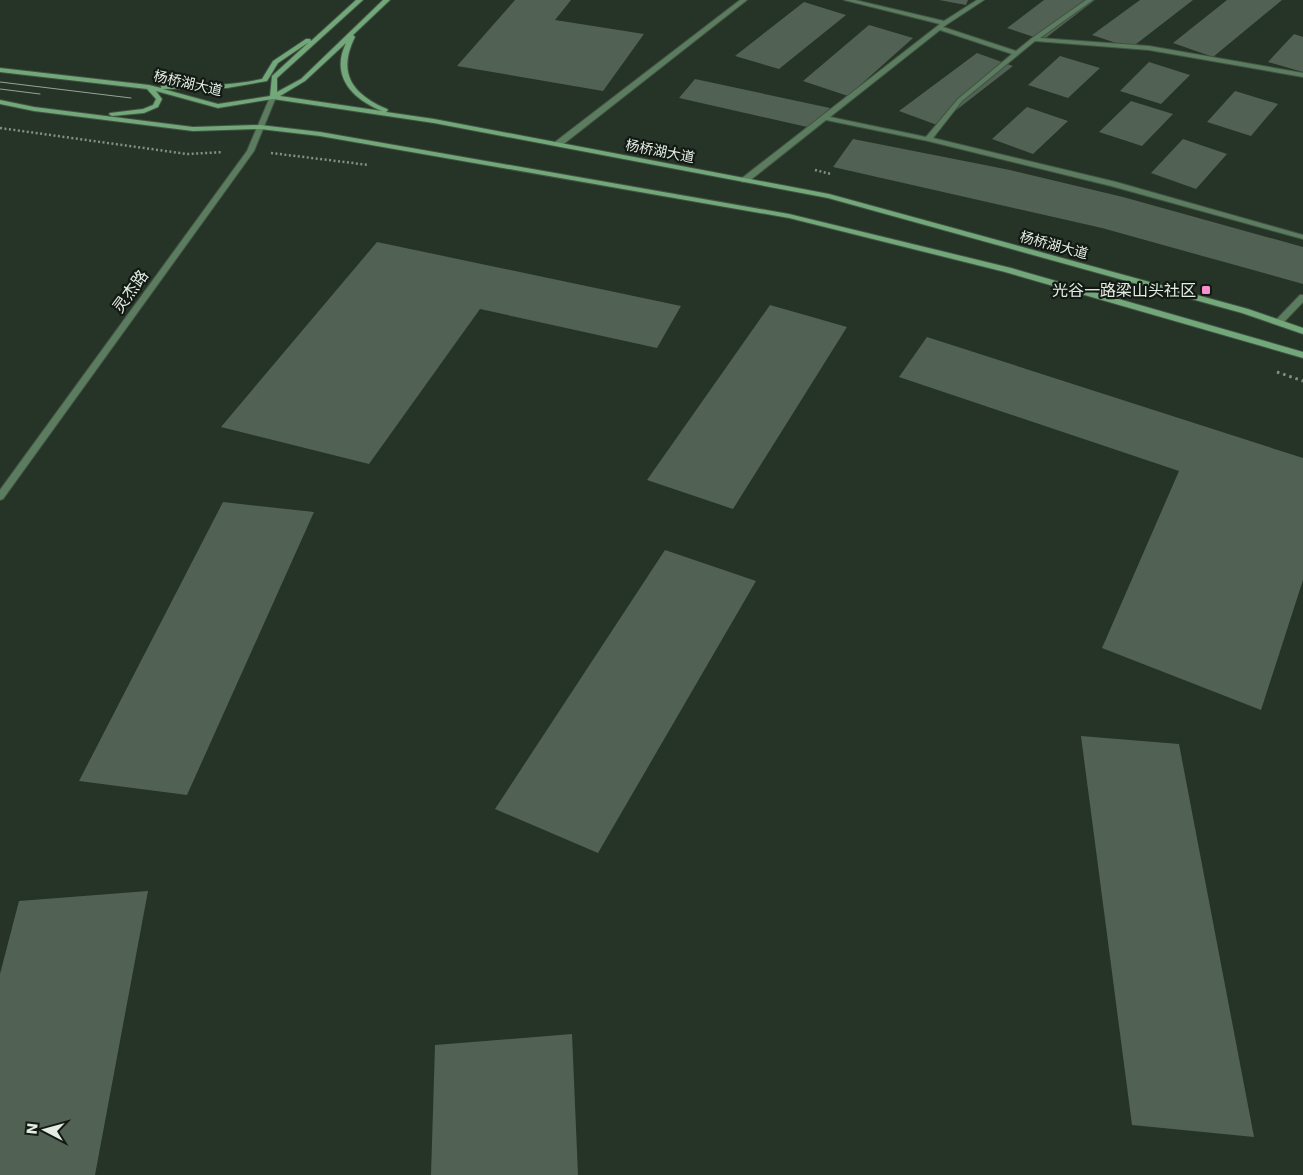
<svg xmlns="http://www.w3.org/2000/svg" width="1303" height="1175" viewBox="0 0 1303 1175" font-family="'DejaVu Sans','Noto Sans SC',sans-serif">
  <style>
    .building { fill: #516153 }
    .lines { fill: none; stroke-linecap: round; stroke-linejoin: round }
    .minor-casing { stroke: #435245; stroke-width: 2 }
    .tertiary-casing { stroke: #435245; stroke-width: 2 }
    .secondary-casing { stroke: #435245; stroke-width: 2 }
    .path-far1 { stroke: #849085; stroke-width: 2.5; stroke-dasharray: 2 2.5; stroke-linecap: butt }
    .path { stroke: #849085; stroke-width: 3; stroke-dasharray: 2.5 4; stroke-linecap: butt }
    .minor { fill: #5b7c5f; fill-rule: evenodd }
    .tertiary { fill: #5b7c5f; fill-rule: evenodd }
    .secondary { fill: #72a779; fill-rule: evenodd }
    .tram { stroke: #97a399; stroke-width: 1 }
    .poi-dot { fill: #f690cf; stroke: #131913; stroke-width: 2 }
    .labels { text-anchor: middle; stroke-width: 4.5; stroke-linejoin: round; paint-order: stroke }
    .far-street-label { font-size: 14px; fill: #e3ede4; stroke: #131913 }
    .poi-label { font-size: 16px; fill: #e3ede4; stroke: #131913; text-anchor: end }
    .street-label { font-size: 16px; fill: #e3ede4; stroke: #131913 }
  </style>
  <rect width="100%" height="100%" fill="#253427"/>
  <path class="building" d="M515 0H571L555 20 644 34 603 91 457 66Z
    M939 0H968L966 5Z
    M1044 0H1095L1043 40 1007 28Z
    M1140 0H1193L1131 48 1092 35Z
    M1227 0H1282L1213 57 1173 43Z
    M804 2 846 15 779 69 735 56Z
    M869 25 913 38 848 96 803 81Z
    M1294 34 1303 37V72L1268 62Z
    M977 53 1013 66 937 125 899 111Z
    M1060 56 1100 68 1068 98 1028 85Z
    M1149 62 1190 75 1161 104 1120 91Z
    M695 79 830 108 816 129 679 98Z
    M1235 91 1278 104 1251 136 1207 122Z
    M1131 101 1173 114 1142 146 1099 132Z
    M1027 107 1068 121 1033 154 992 139Z
    M853 139 1010 170 1123 197 1303 247V284L1102 228 833 167Z
    M1183 139 1227 154 1196 189 1151 173Z
    M377 242 681 306 657 348 480 309 369 464 221 427Z
    M770 305 847 327 733 509 647 480Z
    M927 337 1303 458V580L1261 710 1102 648 1179 471 899 377Z
    M223 502 314 512 187 795 79 781Z
    M665 550 756 581 598 853 495 809Z
    M1081 736 1179 744 1254 1137 1132 1125Z
    M148 891 95 1175H0V974L19 901Z
    M572 1034 578 1175H431L435 1045Z"/>
  <g class="lines">
    <g class="minor-casing">
      <path id="minor" d="M740 0H747L561 146H555V142Z
        M844 0H855L944 21 977 0H984L943 27 1016 51 1032 38 1086 0H1093L1040 38 1149 46 1303 73V77L1149 50 1035 41 962 101 933 138 1116 182 1303 235V239L1111 186 928 141 826 120 748 182H742V178L940 24ZM940 30 1012 54 958 99 926 137 830 117Z
        M1300 295H1303V302L1282 324H1276V320Z"/>
    </g>
    <g class="tertiary-casing">
      <path id="tertiary" d="M273 95 276 97 254 151 3 499 0 500V490L247 151 270 97Z"/>
    </g>
    <g class="secondary-casing">
      <path id="secondary" d="M356 0H363L277 78V92L301 79 383 0H390L353 35 355 37C337 73 352 94 387 109L388 110 386 112 434 119 829 194 1248 309 1303 328V334L1242 313 828 198 434 123 273 99 218 108 156 91 162 99 158 107 144 113 112 116 109 114 110 113 143 109 153 105 156 99 147 89 0 72V68L149 85 161 88V86L163 85C196 86 230 86 262 79L273 61 306 39H310L311 41ZM309 42 272 76 270 96 218 104 163 89 227 88 267 81 278 63ZM346 43C330 76 352 99 382 111L280 96 305 81Z
        M0 100 34 107 193 127 260 125 320 132 789 214 1011 268 1303 352V358L1005 272 789 218 320 136 260 129 193 131 34 111 0 104Z"/>
    </g>
    <path class="path-far1" d="M0 128 187 154 223 152
      M271 153 369 165
      M815 170 831 174"/>
    <path class="path" d="M1277 372 1303 381"/>
    <use href="#minor" class="minor"/>
    <use href="#tertiary" class="tertiary"/>
    <use href="#secondary" class="secondary"/>
    <path class="tram" d="M0 82 131 98
      M0 89 40 94"/>
  </g>
  <rect class="poi-dot" x="1201" y="285" width="10" height="10" rx="2.5"/>
  <g class="labels">
    <g class="far-street-label">
      <text transform="translate(188 83) rotate(13)" y="5">杨桥湖大道</text>
      <text transform="translate(660 151) rotate(11)" y="5">杨桥湖大道</text>
      <text transform="translate(1054 245) rotate(15)" y="5">杨桥湖大道</text>
    </g>
    <g class="poi-label">
      <text x="1196" y="296">光谷一路梁山头社区</text>
    </g>
    <g class="street-label">
      <text transform="translate(130 291) rotate(-54)" y="6">灵杰路</text>
    </g>
  </g>
  <g transform="translate(45 1130) rotate(276)" stroke="#131913" stroke-width="4" paint-order="stroke">
  <path d="M0-4L9 19L0 12L-9 19Z" fill="#e3ede4"/>
  <text y="-8" font-size="14" font-weight="bold" text-anchor="middle" fill="#e3ede4">N</text>
  </g>
</svg>
